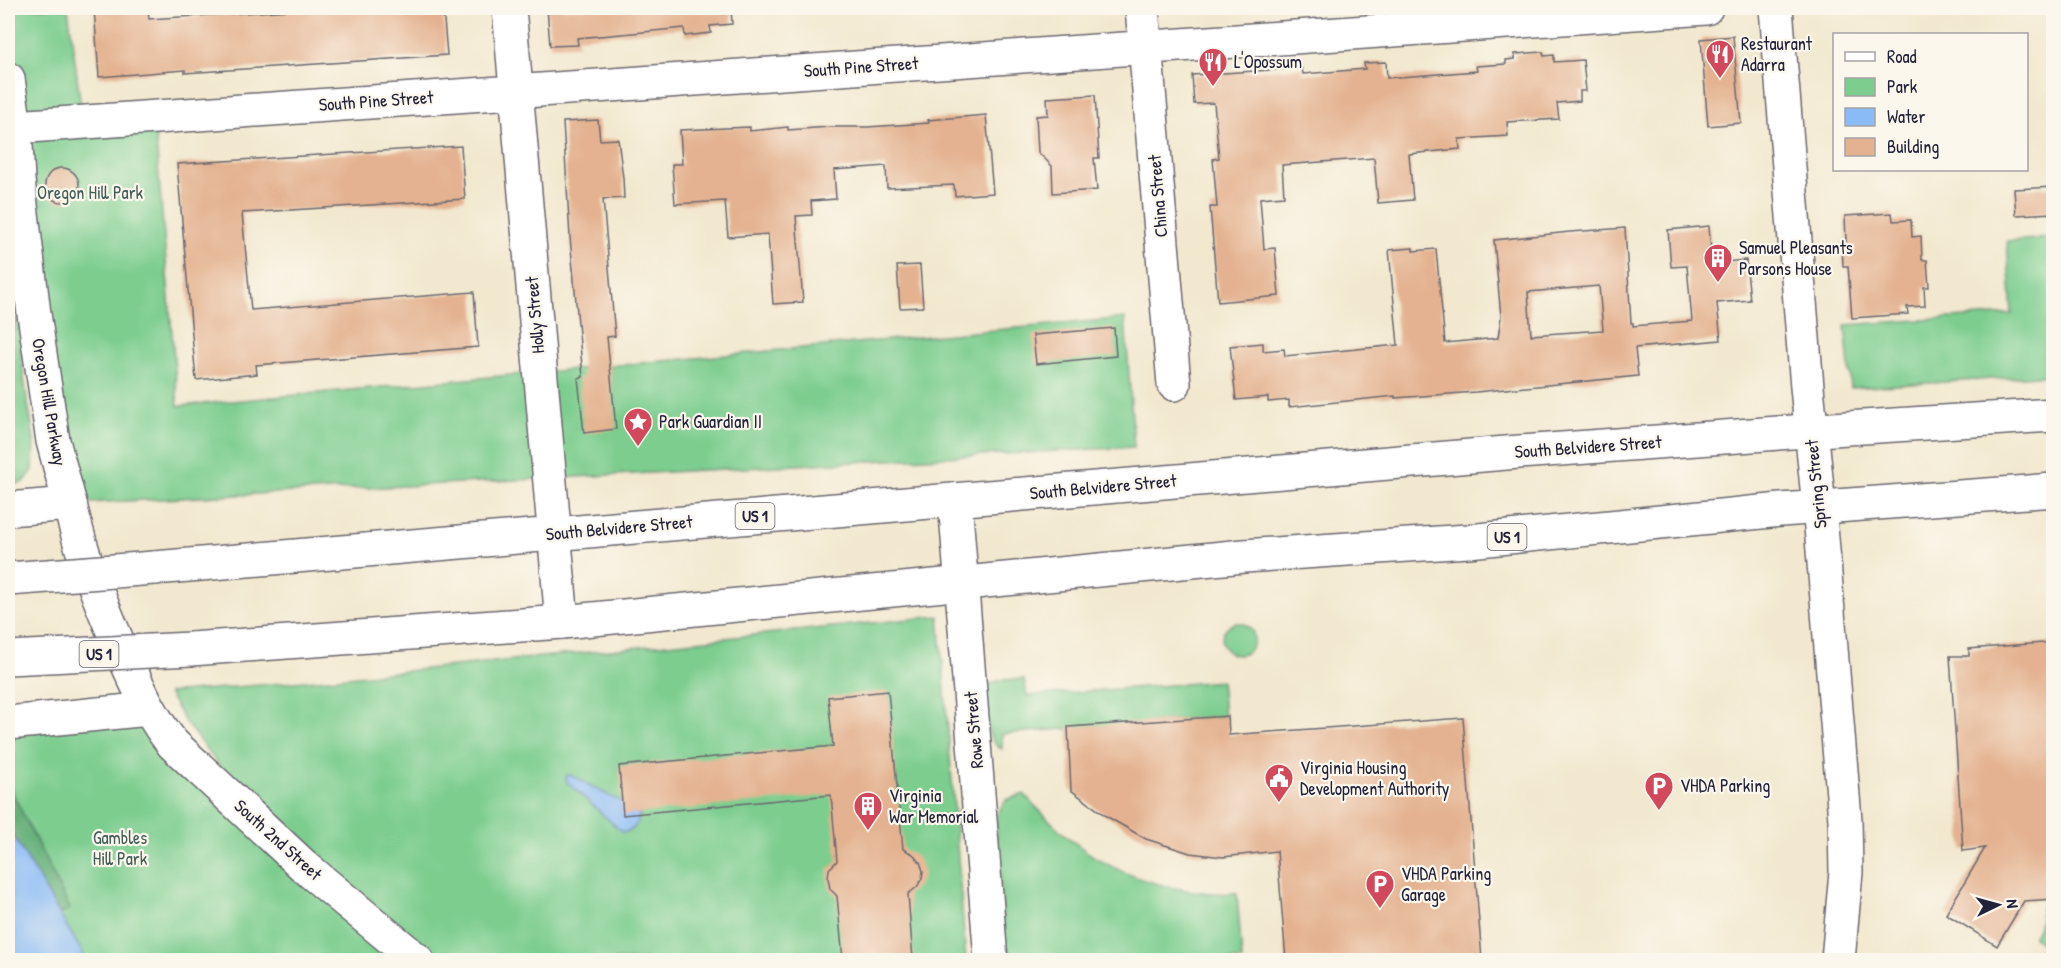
<svg xmlns="http://www.w3.org/2000/svg" width="2061" height="968" viewBox="0 0 2061 968" font-family="'Patrick Hand',sans-serif">
  <style>
    .green { fill: #7ccd8e; stroke: #4f7864; stroke-width: 1.5 }
    .forest { fill: #65b079; stroke: #44695a; stroke-width: 1.5 }
    .water { fill: #8abbf6; stroke: #566e98; stroke-width: 1.5 }
    .building { fill: #e4b290; fill-rule: evenodd }
    .lines { fill: none; stroke-linecap: round; stroke-linejoin: round }
    .minor-casing { stroke: #6b676f; stroke-width: 36 }
    .tertiary-casing { stroke: #6b676f; stroke-width: 36 }
    .primary-casing { stroke: #6b676f; stroke-width: 36 }
    .minor { stroke: #fff; stroke-width: 33 }
    .tertiary { stroke: #fff; stroke-width: 33 }
    .primary { stroke: #fff; stroke-width: 33 }
    .primary-bridge-casing { stroke: #6b676f; stroke-width: 36; stroke-linecap: butt }
    .primary-bridge { stroke: #fff; stroke-width: 33 }
    .labels { text-anchor: middle; stroke-width: 4.5; stroke-linejoin: round; paint-order: stroke }
    .shield { fill: #fbf7ec; stroke: #636270; stroke-width: 1.5 }
    .shield-label { font-size: 16px; font-weight: bold; fill: #22223b }
    .poi-label { font-size: 18px; fill: #22223b; stroke: #fbf7ec; text-anchor: start }
    .street-label { font-size: 18px; fill: #22223b; stroke: #fbf7ec }
    .park-label { font-size: 18px; fill: #425e58; stroke: #fbf7ec }
  </style>
  <rect width="100%" height="100%" fill="#fbf7ec"/>
  <filter id="ink" filterUnits="userSpaceOnUse"><feTurbulence type="fractalNoise" baseFrequency=".0167" numOctaves="2"/><feDisplacementMap in="SourceGraphic" scale="12" xChannelSelector="R" yChannelSelector="G"/><feConvolveMatrix kernelMatrix="1 2 1 2 8 2 1 2 1" color-interpolation-filters="sRGB"/></filter>
  <filter id="wash" filterUnits="userSpaceOnUse"><feTurbulence type="fractalNoise" baseFrequency=".008" numOctaves="4" result="noise"/><feDisplacementMap in="SourceGraphic" scale="24" xChannelSelector="R" yChannelSelector="G"/><feGaussianBlur stdDeviation="1.35" result="paint"/><feColorMatrix in="noise" values="0 0 0 0 0 0 0 0 0 0 0 0 0 0 0 0 0 1.4 0 .05"/><feComposite in="paint" operator="in"/></filter>
  <g filter="url(#wash)">
    <rect width="100%" height="100%" fill="#f2e8cf"/>
    <path class="green" d="M8 8H68L83 122 154 117 178 406 1125 318 1134 447 70 504 8 79Z
      M2053 238V375L1851 388 1845 325 2012 314 2007 241Z
      M8 242 25 386 34 439 33 470 24 482 8 486Z
      M939 616 966 960H435L254 810 185 722 168 693 328 679Z
      M1222 639a16 16 0 1 1 32 0a16 16 0 1 1-32 0Z
      M1024 679 1027 696 1221 681 1224 716 1002 734V749C982 740 987 709 986 690 992 677 1012 680 1024 679Z
      M149 709 417 960H8V723Z
      M1024 794C1043 815 1063 835 1086 851 1127 880 1187 896 1237 893L1242 960H1005L996 816 1006 800Z
      M2053 900V960H2034L2043 945 2033 937 2039 926 2043 901Z"/>
    <path class="forest" d="M8 784 70 909 8 943Z"/>
    <path class="water" d="M567 775H571L615 799 623 801 640 809C640 820 635 833 622 832L568 783 566 780Z
      M8 827 87 960H12L8 952Z"/>
    <g id="blocks">
      <path class="building" d="M94 8H148L149 19 323 8H443L447 55 185 73V70L99 77Z
        M547 8H731L732 24 710 26 711 33 685 36 684 28 633 33 577 38 578 45 550 46Z
        M1733 36 1741 123 1708 126 1701 39Z
        M1543 52 1544 56 1554 55V62L1583 60 1586 91H1580V101L1557 103 1559 119 1507 122 1508 136 1459 139 1460 149 1409 154 1413 200 1378 203 1374 158 1282 165 1284 196 1260 198 1264 249 1275 248 1279 296 1218 302 1210 207H1217L1213 159 1219 158 1214 103 1194 104 1192 75 1302 68 1303 74 1365 69 1364 63 1386 62 1387 78 1477 71 1476 66 1506 64V60L1515 59V54Z
        M1095 95 1099 158H1094L1097 190 1053 193 1052 166 1038 152 1036 116 1048 115 1047 98Z
        M986 115 993 193 955 196 954 185 887 188 886 166 834 170 836 199 811 201 812 215 796 216 803 302 773 304 768 234 728 237 725 201 675 204 672 164H682L680 130 750 127V131L788 127V130L830 127H867L929 123 928 120Z
        M598 120 600 140 618 139 623 178 624 198 603 199 615 336 607 337 616 429 584 433 578 378 583 377 570 237 563 122Z
        M461 146 465 199 242 213 251 310 474 292 478 347 256 365 257 374 196 380 177 164Z
        M45 185a17 17 0 1 1 34 0a17 17 0 1 1-34 0Z
        M2054 187V213L2016 215 2014 189Z
        M1892 213 1893 221 1911 220 1912 237 1921 236 1922 260H1927L1929 287H1924L1925 306 1907 307 1908 314 1852 318 1848 266H1843L1842 242 1846 241 1845 216Z
        M1709 226 1712 263 1746 260 1750 300 1717 303 1721 340 1635 348 1638 376 1476 392 1395 398V396L1289 407V400L1268 402V397L1236 400 1230 346 1263 343V351L1284 349 1285 356 1398 345 1389 250 1413 248V251L1436 249 1445 343 1498 338 1501 317 1494 240 1570 232 1625 228 1631 323H1633V326L1692 321 1687 266 1671 267 1668 230ZM1599 286 1603 330 1531 335 1528 292Z
        M920 265 923 307 900 308 897 266Z
        M1114 328 1116 356 1036 364 1033 335Z
        M2054 642V899L2024 901 1997 946 1946 914 1985 848 1963 851 1950 656H1969V649Z
        M888 691 903 849 913 854 920 862 923 871 922 878 917 887 908 894 913 960H843L837 896 830 889 828 878 829 869 837 861 831 795 623 815 619 766 833 746 828 697Z
        M1228 716 1229 735 1463 718 1482 960H1286L1277 851 1223 857 1190 853 1146 839 1106 816 1071 790 1068 727Z"/>
    </g>
  </g>
  <g filter="url(#ink)">
    <use href="#blocks" fill-opacity="0" stroke="#6b676f" stroke-width="1.5"/>
    <g class="lines">
      <g class="minor-casing">
        <path id="minor" d="M509 8 562 622
          M1142 8 1174 384
          M1776 8 1807 387 1822 538 1845 820 1846 872 1838 960
          M8 79 15 127 18 180 34 314 53 441 70 504
          M15 127 1706 8
          M955 500 991 960"/>
      </g>
      <g class="tertiary-casing">
        <path id="tertiary" d="M70 504C81 555 101 604 122 652 137 684 150 716 173 744L305 867 417 960"/>
      </g>
      <g class="primary-casing">
        <path id="primary" d="M8 509 70 504
          M154 568 1506 453 1847 428 2054 415
          M191 649 562 622 1244 556 1468 541 1781 510 2054 490
          M8 723 149 709"/>
      </g>
      <use href="#minor" class="minor"/>
      <use href="#tertiary" class="tertiary"/>
      <use href="#primary" class="primary"/>
      <g class="primary-bridge-casing">
        <path id="primary-bridge" d="M8 579 154 568
          M8 658 191 649"/>
      </g>
      <use href="#primary-bridge" class="primary-bridge"/>
    </g>
  </g>
  <defs>
    <g id="restaurant-pin" transform="scale(1.5)"><path d="M0 17L-7.5 6A9.5 9.5 0 1 1 7.5 6Z" fill="#d1495b" stroke="#fbf7ec"/><path d="M-5-6h1v4h1v-4h1v4h1v-4h1v5L-1.5 .5V6h-2V.5L-5-1ZM5-6V6H3V1.5H1.5Q1.5-4 5-6Z" fill="#fff"/></g>
    <g id="building-pin" transform="scale(1.5)"><path d="M0 17L-7.5 6A9.5 9.5 0 1 1 7.5 6Z" fill="#d1495b" stroke="#fbf7ec"/><path d="M-4-6H4V6H1V3H-1V6H-4ZM-2.5-4.3h1.7v1.8h-1.7ZM.8-4.3h1.7v1.8H.8ZM-2.5-1h1.7V.8h-1.7ZM.8-1h1.7V.8H.8Z" fill="#fff"/></g>
    <g id="sight-pin" transform="scale(1.5)"><path d="M0 17L-7.5 6A9.5 9.5 0 1 1 7.5 6Z" fill="#d1495b" stroke="#fbf7ec"/><path d="M0-6L1.8-2.2L6-1.7L2.9 1.2L3.7 5.4L0 3.3L-3.7 5.4L-2.9 1.2L-6-1.7L-1.8-2.2Z" fill="#fff"/></g>
    <g id="civic-pin" transform="scale(1.5)"><path d="M0 17L-7.5 6A9.5 9.5 0 1 1 7.5 6Z" fill="#d1495b" stroke="#fbf7ec"/><path d="M-.6-6.5H3V-4.5H.6V-3L4-1V1h2V6H-6V1h2V-1L-.6-3ZM-1.2 2.5V6h2.4V2.5Z" fill="#fff"/></g>
    <g id="parking-pin" transform="scale(1.5)"><path d="M0 17L-7.5 6A9.5 9.5 0 1 1 7.5 6Z" fill="#d1495b" stroke="#fbf7ec"/><path d="M-3.5-5.5H1a3.5 3.5 0 0 1 0 7H-1V5.5H-3.5ZM-1-3.4V-.6H.8a1.4 1.4 0 0 0 0-2.8Z" fill="#fff"/></g>
  </defs>
  <g fill-rule="evenodd">
    <use href="#restaurant-pin" x="1720" y="54"/>
    <use href="#restaurant-pin" x="1213" y="62"/>
    <use href="#building-pin" x="1718" y="258"/>
    <use href="#sight-pin" x="638" y="422"/>
    <use href="#civic-pin" x="1279" y="778"/>
    <use href="#parking-pin" x="1659" y="786"/>
    <use href="#building-pin" x="868" y="806"/>
    <use href="#parking-pin" x="1380" y="884"/>
  </g>
  <g class="labels">
    <g class="shield">
      <rect x="735.5" y="503" width="39" height="26" rx="4.5"/>
      <rect x="1487.5" y="524" width="39" height="26" rx="4.5"/>
      <rect x="79.5" y="641" width="39" height="26" rx="4.5"/>
    </g>
    <g class="shield-label">
      <text x="755" y="522">US 1</text>
      <text x="1507" y="543">US 1</text>
      <text x="99" y="660">US 1</text>
    </g>
    <g class="poi-label">
      <text x="1741" y="50">Restaurant<tspan x="1741" dy="21">Adarra</tspan></text>
      <text x="1234" y="68">L'Opossum</text>
      <text x="1739" y="254">Samuel Pleasants<tspan x="1739" dy="21">Parsons House</tspan></text>
      <text x="659" y="428">Park Guardian II</text>
      <text x="1300" y="774">Virginia Housing<tspan x="1300" dy="21">Development Authority</tspan></text>
      <text x="1680" y="792">VHDA Parking</text>
      <text x="889" y="802">Virginia<tspan x="889" dy="21">War Memorial</tspan></text>
      <text x="1401" y="880">VHDA Parking<tspan x="1401" dy="21">Garage</tspan></text>
    </g>
    <g class="street-label">
      <text transform="translate(861 67) rotate(-4)" y="6">South Pine Street</text>
      <text transform="translate(376 101) rotate(-4)" y="6">South Pine Street</text>
      <text transform="translate(1158 196) rotate(-95)" y="6">China Street</text>
      <text transform="translate(535 315) rotate(-95)" y="6">Holly Street</text>
      <text transform="translate(49 402) rotate(80)" y="6">Oregon Hill Parkway</text>
      <text transform="translate(1588 447) rotate(-4)" y="6">South Belvidere Street</text>
      <text transform="translate(1816 484) rotate(-96)" y="6">Spring Street</text>
      <text transform="translate(1103 487) rotate(-5)" y="6">South Belvidere Street</text>
      <text transform="translate(619 528) rotate(-5)" y="6">South Belvidere Street</text>
      <text transform="translate(974 730) rotate(-95)" y="6">Rowe Street</text>
      <text transform="translate(278 840) rotate(42)" y="6">South 2nd Street</text>
    </g>
    <g class="park-label">
      <text x="90" y="199">Oregon Hill Park</text>
      <text x="120" y="844">Gambles<tspan x="120" dy="21">Hill Park</tspan></text>
    </g>
  </g>
  <rect width="2061" height="968" fill="none" stroke="#fbf7ec" stroke-width="30"/>
  <rect x="1833" y="33" width="195" height="138" fill="#fbf7ec" stroke="#a4a2a5" stroke-width="1.5"/>
  <rect x="1845" y="52" width="30" height="9" fill="#ffffff" stroke="#a4a2a5" stroke-width="1.5"/>
  <text x="1887" y="63" font-size="18" fill="#22223b">Road</text>
  <rect x="1845" y="78" width="30" height="18" fill="#7ccd8e" stroke="#a4a2a5" stroke-width="1.5"/>
  <text x="1887" y="93" font-size="18" fill="#22223b">Park</text>
  <rect x="1845" y="108" width="30" height="18" fill="#8abbf6" stroke="#a4a2a5" stroke-width="1.5"/>
  <text x="1887" y="123" font-size="18" fill="#22223b">Water</text>
  <rect x="1845" y="138" width="30" height="18" fill="#e4b290" stroke="#a4a2a5" stroke-width="1.5"/>
  <text x="1887" y="153" font-size="18" fill="#22223b">Building</text>
  <g transform="translate(1998 905) rotate(85)" stroke="#fbf7ec" stroke-width="4.5" paint-order="stroke">
  <path d="M0-4.5L10 22L0 15L-10 22Z" fill="#22223b"/>
  <text y="-9" font-size="16" font-weight="bold" text-anchor="middle" fill="#22223b">N</text>
  </g>
</svg>
